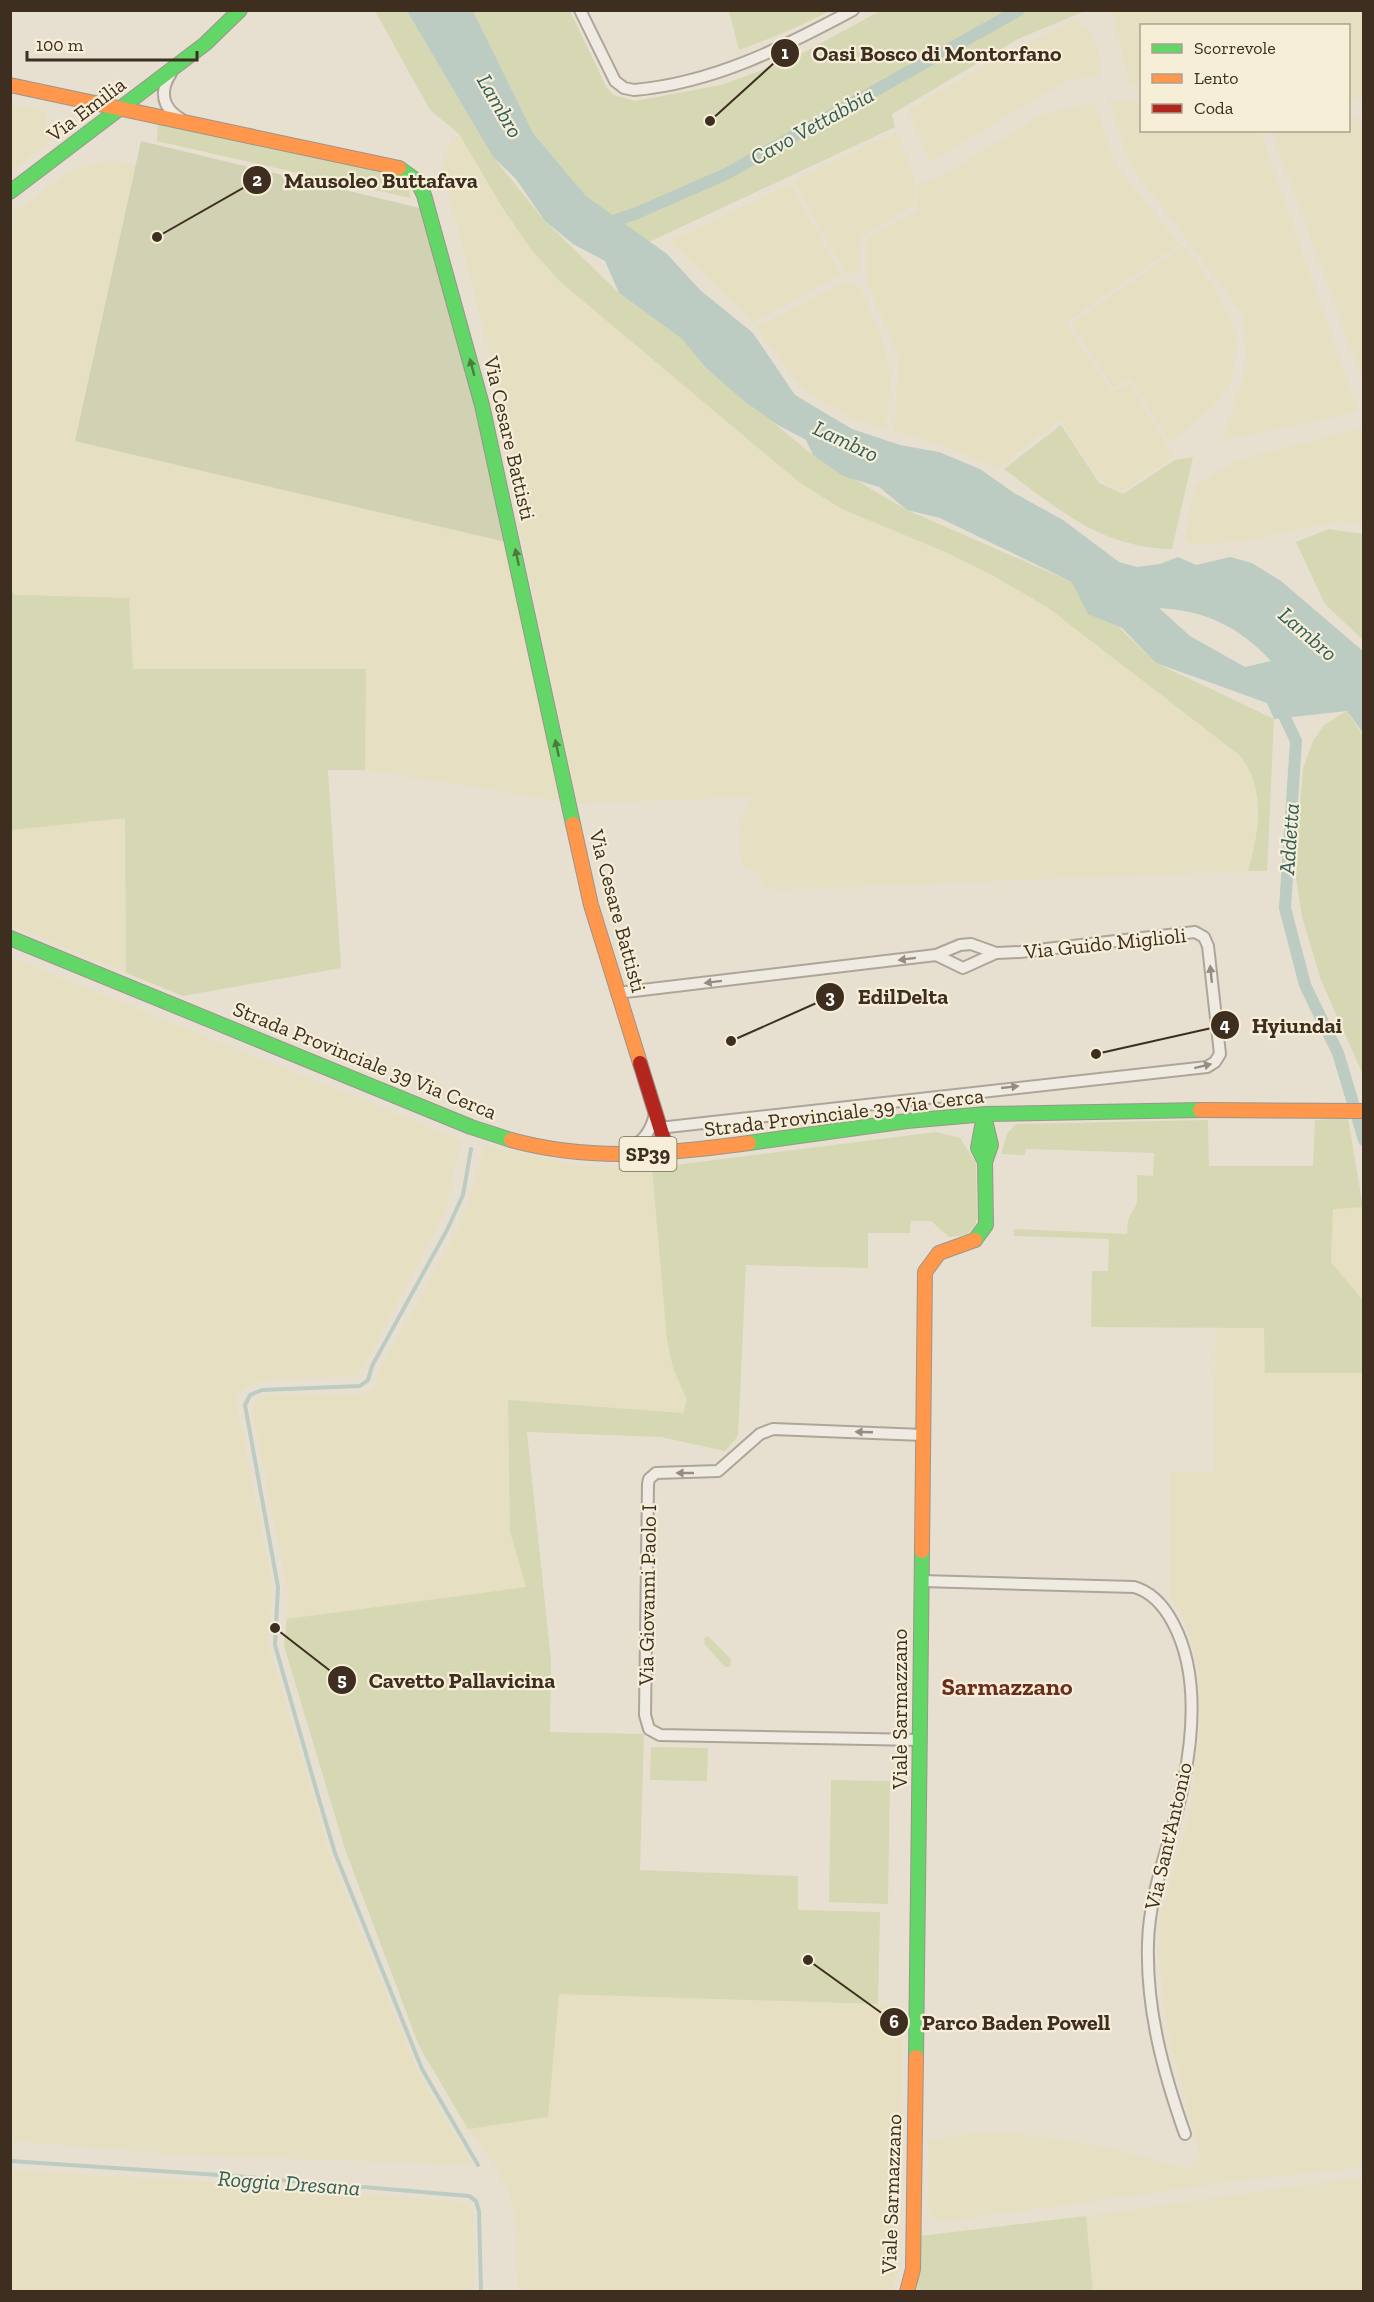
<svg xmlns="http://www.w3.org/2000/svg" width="1374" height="2302" viewBox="0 0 1374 2302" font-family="'Zilla Slab',serif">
	<rect width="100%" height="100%" fill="#e7e0d1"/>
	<g fill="#e6dfc2">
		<polygon points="1111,11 1363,11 1363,99 1349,98 1348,26 1142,26 1141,85 1130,84"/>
		<polygon points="1074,20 1089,29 1099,52 1099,77 1068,80 930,162 908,110 1005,54"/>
		<polygon points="1109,100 1141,103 1142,130 1260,131 1358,412 1222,441 1247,366 1243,315 1130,164"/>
		<polygon points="1095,102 1114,163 1179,244 1065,323 1113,393 1129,383 1174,456 1123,491 1100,481 1060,420 997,469 945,446 894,431 899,358 867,282 867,238 917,211 917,184 942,176 1043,114"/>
		<polygon points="11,104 46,111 49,142 11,171"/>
		<polygon points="1349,118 1363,119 1363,382 1272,131 1348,130"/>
		<polygon points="896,132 915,177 913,206 860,237 859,268 847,275 794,181"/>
		<polygon points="459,134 504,210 533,252 563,284 842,509 943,551 992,575 1047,607 1238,754 1247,764 1256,783 1257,798 1256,842 1247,871 776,890 764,886 759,872 742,868 740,824 751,797 578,804 519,525 507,417 442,169 447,149"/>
		<polygon points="110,160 135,165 75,440 506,542 560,801 365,770 366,669 133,669 11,591 13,218 15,213 65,174 79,168"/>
		<polygon points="791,184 841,275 753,322 670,241"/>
		<polygon points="1183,246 1214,286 1237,336 1232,379 1213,406 1170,443 1131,379 1114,388 1071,324"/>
		<polygon points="844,282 859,285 881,334 891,378 886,430 852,419 802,388 756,327"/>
		<polygon points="1363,427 1363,523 1338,521 1255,539 1203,545 1185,541 1194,487 1235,461"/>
		<polygon points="125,818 126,973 11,925 10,830"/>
		<polygon points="10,957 461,1140 446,1210 363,1368 356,1376 268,1380 249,1386 235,1396 273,1587 268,1643 331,1858 419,2074 473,2165 178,2155 11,2141"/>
		<polygon points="484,1145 579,1166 652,1168 667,1339 673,1368 687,1400 683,1413 508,1400 510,1531 526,1587 287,1619 287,1587 253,1415 255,1400 263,1395 363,1394 374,1388 380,1369 457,1230 471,1195"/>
		<polygon points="1363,1207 1363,1300 1331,1262 1333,1209"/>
		<polygon points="1265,1328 1266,1373 1363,1373 1363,2167 1254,2179 942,2222 929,2215 928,2140 977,2133 1010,2133 1050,2137 1110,2148 1186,2169 1200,2158 1169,2036 1159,1963 1160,1920 1191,1807 1200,1726 1199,1674 1194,1647 1181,1613 1170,1597 1170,1472 1214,1472 1215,1329"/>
		<polygon points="558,1994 903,2005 898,2272 892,2292 518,2291 516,2224 509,2192 493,2162 468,2129 548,2117"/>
		<polygon points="10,2170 183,2180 461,2202 469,2206 473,2214 474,2291 11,2291"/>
		<polygon points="1348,2179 1363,2179 1363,2291 1093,2291 1086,2216"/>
	</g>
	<g fill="#d6d7b3">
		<path d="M375,11H407L493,157L545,221L619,293L682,339L706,368L813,455L907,510L1072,582L1156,663L1274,719L1267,871H1248C1259,834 1267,785 1238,754L1047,607L992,575L943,551L842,509L799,482L563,284L533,252L504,210L459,134L430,110Z"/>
		<polygon points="473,11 570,11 606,86 613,95 635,101 721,85 790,60 880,11 1085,11 1018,39 892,114 895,127 649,242 586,196 533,133"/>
		<path d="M729,11L730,10L829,11C800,27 771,38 739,50Z"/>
		<polygon points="158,122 405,176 411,198 331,180 329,188 302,180 303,174 157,141"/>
		<path d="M1061,425L1099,483L1123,494L1175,460L1193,457L1172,549C1101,548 1058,509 1004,469Z"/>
		<polygon points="1329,529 1363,534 1363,640 1325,604 1296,542"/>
		<polygon points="11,591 15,595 129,598 133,669 366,669 365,770 328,770 341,968 183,996 126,973 125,818 11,830"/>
		<polygon points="1347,711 1364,738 1363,1075 1321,980 1302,917 1295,871 1303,768 1313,741 1324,725"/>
		<polygon points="1348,1118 1363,1207 1333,1209 1331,1262 1363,1300 1363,1373 1265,1373 1264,1328 1091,1327 1092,1271 1108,1271 1109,1239 1014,1236 1014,1229 1127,1234 1128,1220 1137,1203 1137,1175 1153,1176 1154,1153 1026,1149 1025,1155 1001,1154 1007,1134 1016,1124 1208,1120 1209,1166 1313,1166 1315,1120"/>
		<polygon points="936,1132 960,1138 976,1163 977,1218 975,1225 967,1235 949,1237 931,1221 911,1221 910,1233 868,1233 868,1268 746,1265 738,1436 725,1451 661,1437 527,1432 551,1660 550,1732 644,1734 640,1870 798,1876 798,1910 880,1912 878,2004 559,1994 548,2117 468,2129 419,2046 345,1849 284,1646 287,1619 526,1587 510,1531 508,1400 683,1413 687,1400 673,1368 667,1339 652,1168"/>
		<polygon points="708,1636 731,1659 730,1667 725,1667 705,1645 704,1638"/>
		<polygon points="651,1747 708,1748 707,1781 650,1780"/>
		<polygon points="831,1780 890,1781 888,1904 829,1902"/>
		<polygon points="1086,2216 1093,2291 917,2292 920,2236"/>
	</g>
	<polygon fill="#d1d1b3" points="141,141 424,209 473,395 506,542 75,441"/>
	<path fill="#bcccc2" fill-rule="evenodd" d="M407,11H473L533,133L586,196L667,254L700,290L753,333L795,395L852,429L900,445L939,452L980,469L1014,493L1063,520L1119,562L1137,567L1160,564L1178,557L1196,565L1230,557L1252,563L1281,581L1363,651V733L1347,711L1274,719L1267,703L1156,663L1122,628L1088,614L1072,582L940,518L907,510L879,487L843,476L813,455L806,440L776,424L743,400L706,368L682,339L619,293L605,261L573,244L545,221L516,179L493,157ZM1159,608C1207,611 1239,627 1271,661L1245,667L1190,636Z"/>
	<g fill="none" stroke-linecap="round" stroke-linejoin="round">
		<g stroke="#bcccc2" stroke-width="4">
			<polyline points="471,1149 463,1195 447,1230 372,1366 368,1380 360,1386 262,1390 250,1395 245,1405 278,1587 275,1645 318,1796 335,1853 422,2069 478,2165"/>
			<polyline points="10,2161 234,2176 469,2196 476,2201 479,2211 481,2292"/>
		</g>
		<g stroke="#bcccc2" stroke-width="12">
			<polyline points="604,224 637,213 726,174 1019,10"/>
			<polyline points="1278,703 1296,741 1285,908 1305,985 1338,1053 1364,1140"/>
		</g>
		<g stroke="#ada599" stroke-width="14">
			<g id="street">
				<path d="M580,10L615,81L624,88L634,90C714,83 784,47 853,10"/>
				<path d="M171,73C159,91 162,108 181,119"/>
				<polyline points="936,955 963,968 996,953"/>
				<polyline points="617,993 936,955 960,945 971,944 996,953 1020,952 1195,932 1204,937 1208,946 1220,1054 1215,1062 1207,1067 659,1128"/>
				<path d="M621,1155C640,1143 650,1136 655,1114"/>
				<path d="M922,1581L1134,1587C1152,1592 1164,1606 1173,1623C1203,1679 1191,1759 1175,1819C1164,1860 1149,1900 1148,1943C1146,2009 1163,2072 1185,2134"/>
				<polyline points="920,1740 660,1735 649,1729 645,1715 648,1484 649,1479 656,1473 718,1471 760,1434 773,1429 923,1435"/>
			</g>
		</g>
		<g stroke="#9c958a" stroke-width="16">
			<g id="fast">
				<polyline points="399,168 417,181 424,195 482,405 573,824"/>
				<polyline points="10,192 205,44 240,10"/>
				<polyline points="10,938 471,1127 511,1140"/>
				<polyline points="984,1116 991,1145 985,1162"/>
				<polyline points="749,1143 907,1121 986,1114 1200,1110"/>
				<polyline points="975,1240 986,1225 985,1162 978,1148 984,1116"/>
				<polyline points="916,2057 922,1551"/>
			</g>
		</g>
		<g stroke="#9c958a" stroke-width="16">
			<g id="slow">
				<polyline points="10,85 399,168"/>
				<polyline points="573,824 591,905 640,1063"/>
				<polyline points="1200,1110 1364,1111"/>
				<path d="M511,1140C591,1162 668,1154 749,1143"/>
				<polyline points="922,1551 925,1272 939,1253 975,1240"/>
				<polyline points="907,2292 913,2269 916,2057"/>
			</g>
		</g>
		<g stroke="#9c958a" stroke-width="16">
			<polyline id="jam" points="640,1063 668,1153"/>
		</g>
		<use href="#street" stroke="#efebe3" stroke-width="10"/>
		<use href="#fast" stroke="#63d668" stroke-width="14"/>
		<use href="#slow" stroke="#ff974d" stroke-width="14"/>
		<use href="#jam" stroke="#b3261e" stroke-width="14"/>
	</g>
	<defs><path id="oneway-solid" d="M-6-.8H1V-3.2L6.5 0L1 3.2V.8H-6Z" transform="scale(1.5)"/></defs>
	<g fill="#4e7a40">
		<use href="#oneway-solid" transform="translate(472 367) rotate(-105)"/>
		<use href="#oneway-solid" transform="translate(517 557) rotate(-102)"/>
		<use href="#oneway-solid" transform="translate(557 748) rotate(-102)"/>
	</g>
	<g fill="#968c82">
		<use href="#oneway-solid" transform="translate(907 959) rotate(173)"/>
		<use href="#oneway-solid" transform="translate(1211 974) rotate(-96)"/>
		<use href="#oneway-solid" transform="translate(713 982) rotate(173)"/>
		<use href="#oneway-solid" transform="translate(1203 1066) rotate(-14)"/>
		<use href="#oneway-solid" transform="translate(1010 1087) rotate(-6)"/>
		<use href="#oneway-solid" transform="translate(864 1432) rotate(-178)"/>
		<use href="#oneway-solid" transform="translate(685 1473) rotate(-180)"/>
	</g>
	<g text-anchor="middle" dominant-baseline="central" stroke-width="4.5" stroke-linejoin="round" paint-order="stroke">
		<rect fill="#f7eed8" stroke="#756857" stroke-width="1.5" x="619.5" y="1137" width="57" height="34" rx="4.5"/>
		<g font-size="20" font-weight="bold" fill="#3d2e20">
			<text x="648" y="1154">SP39</text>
		</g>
		<g font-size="21" fill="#3d2e20" stroke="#f7eed8">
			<text transform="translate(86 109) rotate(-37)">Via Emilia</text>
			<text transform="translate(510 438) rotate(77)">Via Cesare Battisti</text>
			<text transform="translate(618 911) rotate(75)">Via Cesare Battisti</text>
			<text transform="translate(1105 943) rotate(-6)">Via Guido Miglioli</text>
			<text transform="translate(365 1060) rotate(22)">Strada Provinciale 39 Via Cerca</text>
			<text transform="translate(844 1112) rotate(-7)">Strada Provinciale 39 Via Cerca</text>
			<text transform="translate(647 1595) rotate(-89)">Via Giovanni Paolo I</text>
			<text transform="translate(899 1709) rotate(-90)">Viale Sarmazzano</text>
			<text transform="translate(1168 1836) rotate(-77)">Via Sant'Antonio</text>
			<text transform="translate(891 2194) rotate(-88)">Viale Sarmazzano</text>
		</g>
		<g font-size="22" font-style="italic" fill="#2f5d5a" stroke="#f7eed8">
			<text transform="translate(500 106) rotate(60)">Lambro</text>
			<text transform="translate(812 126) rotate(-29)">Cavo Vettabbia</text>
			<text transform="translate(846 441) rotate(25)">Lambro</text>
			<text transform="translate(1308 634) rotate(41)">Lambro</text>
			<text transform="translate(1289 839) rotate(-86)">Addetta</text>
			<text transform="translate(289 2183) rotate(4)">Roggia Dresana</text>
		</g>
		<g font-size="24" font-weight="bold" fill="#6b2e1e" stroke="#f7eed8">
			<text x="1007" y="1686">Sarmazzano</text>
		</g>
	</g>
	<path fill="none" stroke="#3d2e20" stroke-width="2" d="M710 121L785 53M157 237L257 180M731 1041L830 997M1096 1054L1225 1025M275 1628L342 1680M808 1960L894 2022"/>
	<g fill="#3d2e20" stroke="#f7eed8" stroke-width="2">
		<circle cx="710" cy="121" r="6"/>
		<circle cx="157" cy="237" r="6"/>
		<circle cx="731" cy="1041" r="6"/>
		<circle cx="1096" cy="1054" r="6"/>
		<circle cx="275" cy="1628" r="6"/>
		<circle cx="808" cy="1960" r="6"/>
		<circle cx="785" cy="53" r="15"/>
		<circle cx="257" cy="180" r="15"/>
		<circle cx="830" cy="997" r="15"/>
		<circle cx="1225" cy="1025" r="15"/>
		<circle cx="342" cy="1680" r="15"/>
		<circle cx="894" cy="2022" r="15"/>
	</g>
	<g font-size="18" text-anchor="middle" font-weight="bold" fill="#fff">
		<text x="785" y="59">1</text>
		<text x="257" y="186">2</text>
		<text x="830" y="1003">3</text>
		<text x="1225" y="1031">4</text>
		<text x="342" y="1686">5</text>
		<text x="894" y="2028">6</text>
	</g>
	<g font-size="22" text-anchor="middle" font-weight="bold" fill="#3d2e20" stroke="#f7eed8" stroke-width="4.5" stroke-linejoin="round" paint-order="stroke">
		<text x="937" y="61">Oasi Bosco di Montorfano</text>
		<text x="381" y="188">Mausoleo Buttafava</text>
		<text x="903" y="1004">EdilDelta</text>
		<text x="1297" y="1033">Hyiundai</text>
		<text x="462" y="1688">Cavetto Pallavicina</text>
		<text x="1016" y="2030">Parco Baden Powell</text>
	</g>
	<rect width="1374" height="2302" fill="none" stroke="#3d2e20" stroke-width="24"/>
	<rect x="1140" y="24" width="210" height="108" fill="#f7eed8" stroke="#ada18e" stroke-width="1.5"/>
	<rect x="1152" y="44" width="30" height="9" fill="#63d668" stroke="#ada18e" stroke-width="1.5"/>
	<text x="1194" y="54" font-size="18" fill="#3d2e20">Scorrevole</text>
	<rect x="1152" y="74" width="30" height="9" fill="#ff974d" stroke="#ada18e" stroke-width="1.5"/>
	<text x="1194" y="84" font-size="18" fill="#3d2e20">Lento</text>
	<rect x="1152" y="104" width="30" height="9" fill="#b3261e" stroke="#ada18e" stroke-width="1.5"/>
	<text x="1194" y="114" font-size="18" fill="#3d2e20">Coda</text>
	<path d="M27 51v9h170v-9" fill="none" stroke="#3d2e20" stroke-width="3"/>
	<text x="36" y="51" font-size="18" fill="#3d2e20" stroke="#f7eed8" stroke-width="4.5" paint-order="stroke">100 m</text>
</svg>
